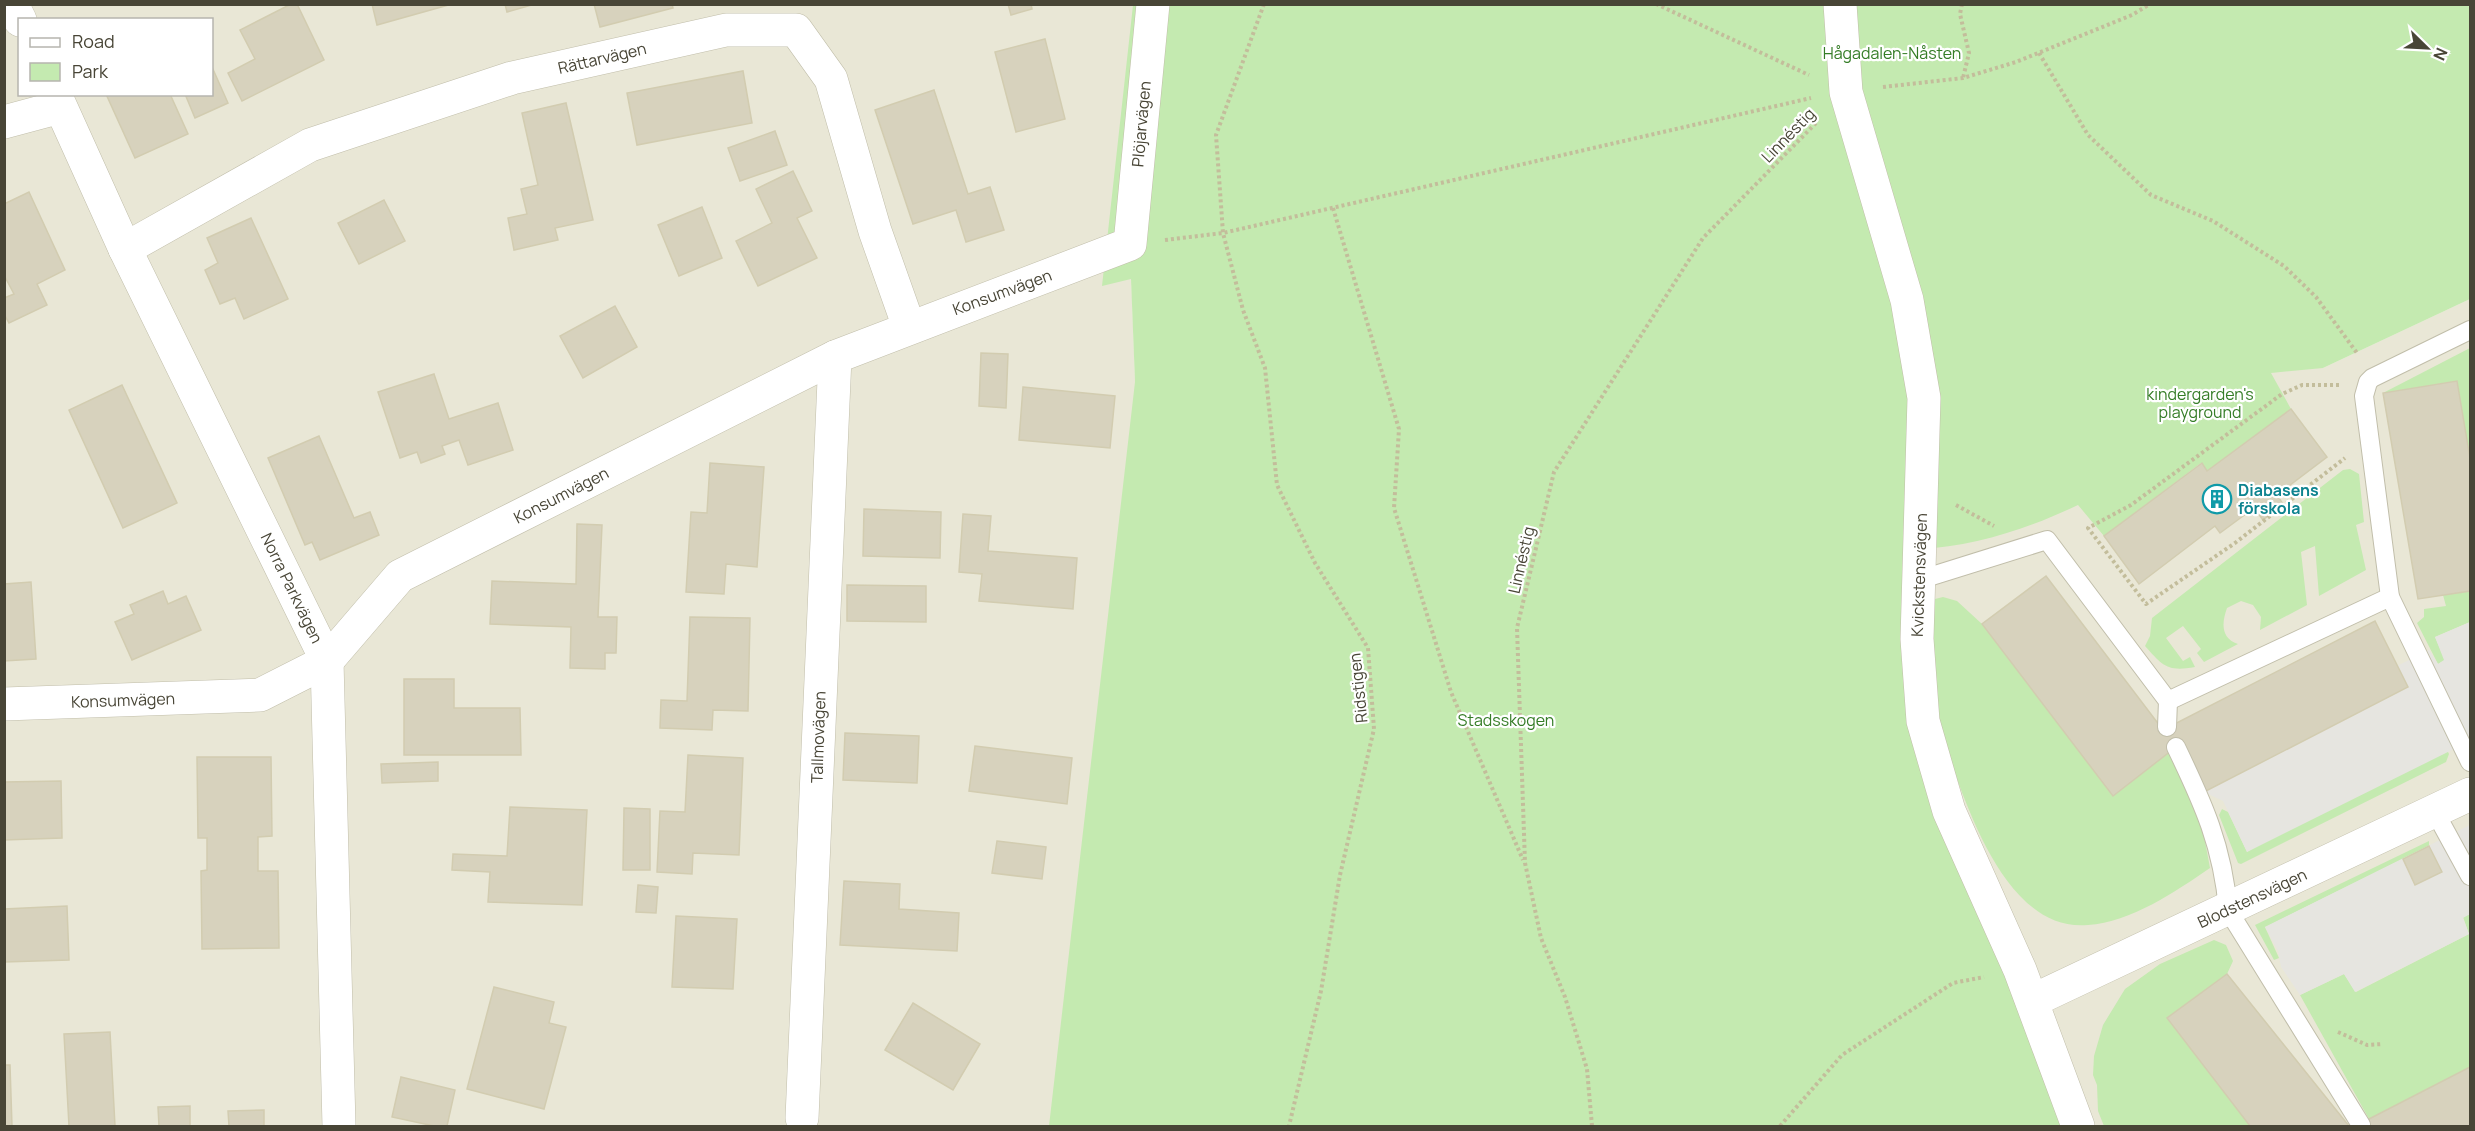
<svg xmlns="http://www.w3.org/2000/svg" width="2475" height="1131" viewBox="0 0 2475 1131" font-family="Manrope,sans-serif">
	<rect width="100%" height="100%" fill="#f5f3e8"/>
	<g fill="#e9e7d6" fill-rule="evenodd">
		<path d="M5,5H1153L1130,244L1148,736L1076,1126H5ZM20,20H212V94H20Z"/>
		<polygon points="2470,299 2470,1126 2078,1126 1949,811 1919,549 2235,310 2323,368"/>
	</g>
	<g fill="#c4eab0">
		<path d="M1133,5H2470V299L2323,368L2271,373L2291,409L2207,471L2201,463L2104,536L2078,505C2030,528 1973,547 1920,549L1923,721L2078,1126H1049L1135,382L1131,279L1102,286Z"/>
		<polygon points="2470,348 2470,458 2457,381 2383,393"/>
		<path d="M2350,469L2359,474L2364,522L2356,525L2366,570L2319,596L2315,546L2301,552L2307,605L2260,630L2261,617L2253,605L2241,601L2227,608C2222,622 2220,638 2238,644L2204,662L2197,653L2201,649L2183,626L2166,638L2183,661L2190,657L2195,667C2167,672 2163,666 2145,646L2150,636L2152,618L2343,470Z"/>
		<polygon points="2470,591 2470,622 2435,637 2445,660 2438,664 2417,623 2424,617 2424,609 2446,606 2443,595"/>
		<path d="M1943,597L1957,601L1982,624L2113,795L2173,749L2204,836L2210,868C2175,892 2131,922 2088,925C2016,932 1977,833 1957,779C1952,764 1944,748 1940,732C1931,688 1930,645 1931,600Z"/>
		<polygon points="2438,732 2449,754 2446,762 2241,864 2238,863 2219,815 2222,809 2228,812 2247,852"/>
		<polygon points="2429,841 2429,846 2265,927 2279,958 2274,960 2255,925"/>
		<polygon points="2470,914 2470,1067 2369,1119 2300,995 2344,974 2356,992 2469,934 2463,917"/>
		<polygon points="2214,940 2226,945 2233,961 2227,974 2167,1018 2250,1126 2104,1126 2098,1111 2097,1085 2093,1075 2094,1056 2103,1025 2125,989 2160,964"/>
	</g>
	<g fill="#e6e5e0">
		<polygon points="2470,622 2470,741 2247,852 2223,801 2204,792 2408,687 2397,666 2429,650 2438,664 2444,660 2435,637"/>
		<polygon points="2470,825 2470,914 2463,918 2469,934 2355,992 2344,974 2300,995 2281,967 2278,951 2265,927"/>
	</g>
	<g fill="#d7d2bd" stroke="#d2ccb0" stroke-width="1.5">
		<polygon points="291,4 297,4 324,60 242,101 228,73 255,59 240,30"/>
		<polygon points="372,4 452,4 377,25"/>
		<polygon points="505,4 535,4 507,12"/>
		<polygon points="594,4 672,4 673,8 600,27"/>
		<polygon points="1008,4 1031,4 1032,9 1011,15"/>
		<polygon points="1045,39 1065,119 1016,132 995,52"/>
		<polygon points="212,67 228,103 195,118 185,94 212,94"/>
		<polygon points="743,71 752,123 637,145 627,93"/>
		<polygon points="934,90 968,194 990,187 1004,230 966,242 956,210 913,224 875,110"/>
		<polygon points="106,94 170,94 188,134 135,158"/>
		<polygon points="566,103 593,220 555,228 558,240 514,250 508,218 527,214 521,189 538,185 522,113"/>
		<polygon points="775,131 787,165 740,181 728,148"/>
		<polygon points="793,171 812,211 797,218 817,258 758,286 736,241 772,223 756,189"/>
		<polygon points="29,192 65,270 37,284 47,305 9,323 4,314 4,298 14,294 4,275 4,204"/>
		<polygon points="384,200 405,241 359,264 338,223"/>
		<polygon points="702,207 722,258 679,276 658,225"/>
		<polygon points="251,218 288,299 244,319 235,298 220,304 205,270 218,263 207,238"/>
		<polygon points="615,306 637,347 583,378 560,336"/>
		<polygon points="981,353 1008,354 1006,408 979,406"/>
		<polygon points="434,374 449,419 498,403 513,450 468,465 459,440 442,446 445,454 421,463 417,452 400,458 378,392"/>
		<polygon points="2457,381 2470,458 2470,591 2418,599 2383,393"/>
		<polygon points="122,385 177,503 123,528 69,410"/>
		<polygon points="1023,387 1115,396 1110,448 1019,440"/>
		<polygon points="2291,409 2327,457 2277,495 2283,504 2263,520 2254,508 2220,533 2215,526 2139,584 2104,536 2202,463 2207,471"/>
		<polygon points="319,436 354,518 370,512 379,535 320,560 312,542 305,545 268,458"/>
		<polygon points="710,463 764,467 757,567 726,564 724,594 686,592 691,512 707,513"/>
		<polygon points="864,509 941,512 940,558 863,556"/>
		<polygon points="963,514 991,516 988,551 1077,558 1073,609 979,601 982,574 959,572"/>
		<polygon points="577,524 602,525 598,617 617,617 616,653 605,653 605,669 570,668 571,627 490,624 492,581 576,584"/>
		<polygon points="2046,576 2163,730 2375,621 2408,687 2204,792 2176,747 2113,796 1982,624"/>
		<polygon points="31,582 36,659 4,661 4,584"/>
		<polygon points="847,585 926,586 926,622 847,621"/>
		<polygon points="163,591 168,604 186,596 201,630 132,660 115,622 134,614 130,605"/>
		<polygon points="690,617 750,618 748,711 713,710 712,730 660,728 661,700 687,701"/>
		<polygon points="404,679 454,679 454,708 520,708 521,755 404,755"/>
		<polygon points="845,733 919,736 917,783 843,780"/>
		<polygon points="975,746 1072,758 1067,804 969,791"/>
		<polygon points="688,755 743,758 739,855 693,853 692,874 657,872 660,811 685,812"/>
		<polygon points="197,757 271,757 272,836 258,837 258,871 278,871 279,948 202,949 201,871 207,870 207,838 198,838"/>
		<polygon points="438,762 438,781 382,783 381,764"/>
		<polygon points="61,781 62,838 4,840 4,782"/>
		<polygon points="510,807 587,810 582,905 488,902 490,872 452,870 453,854 507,856"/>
		<polygon points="624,808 650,809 650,870 623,870"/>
		<polygon points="997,841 1046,847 1042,879 992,873"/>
		<polygon points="2429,846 2442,872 2415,885 2403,859"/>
		<polygon points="844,881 900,884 899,909 959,913 957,951 840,945"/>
		<polygon points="638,885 658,887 656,913 636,912"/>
		<polygon points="67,906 69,960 4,962 4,909"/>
		<polygon points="676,916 737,919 733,989 672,987"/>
		<polygon points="2227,974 2349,1126 2250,1126 2167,1018"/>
		<polygon points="494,987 554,1002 549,1023 566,1027 544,1109 467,1089"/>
		<polygon points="913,1003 980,1044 953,1090 885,1050"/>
		<polygon points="110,1032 115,1126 69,1126 64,1034"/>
		<polygon points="4,1065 10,1065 12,1126 4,1126"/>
		<polygon points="2470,1067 2470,1126 2359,1126 2369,1119"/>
		<polygon points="401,1077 455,1090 447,1126 434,1126 392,1117"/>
		<polygon points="190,1106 190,1126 159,1126 158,1107"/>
		<polygon points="264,1110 264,1126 229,1126 228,1111"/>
	</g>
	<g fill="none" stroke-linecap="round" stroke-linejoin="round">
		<g stroke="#c1beaa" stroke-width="20">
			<g id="service">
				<polyline points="2470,330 2372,378 2368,382 2364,396 2390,597 2470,762"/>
				<polyline points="1919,580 2047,540 2168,701 2167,727"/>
				<polyline points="2168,701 2390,597"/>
				<path d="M2176,747C2203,803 2223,847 2228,910L2361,1125"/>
				<polyline points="2435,812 2470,876"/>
			</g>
		</g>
		<g stroke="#c1beaa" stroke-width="34">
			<g id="minor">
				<polyline points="12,4 20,20"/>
				<polyline points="1840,4 1846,92 1907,300 1924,398 1917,639 1923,721 1949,811 2020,970 2078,1126"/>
				<polyline points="55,94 125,249 327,661 339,1126"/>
				<polyline points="4,122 60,107"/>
				<polyline points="125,249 310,145 512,78 726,30 796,30 831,79 875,231 909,327"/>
				<polyline points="4,704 260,695 327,661 400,576 835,357 1130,244 1153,4"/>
				<polyline points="2032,1001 2470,794"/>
				<polyline points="802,1118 835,357"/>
			</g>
		</g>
		<g stroke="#c3bd9b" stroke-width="4" stroke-dasharray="3 3" stroke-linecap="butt">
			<polyline points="1264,4 1216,135 1223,233 1243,310 1265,368 1277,485 1315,563 1368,648 1374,729 1340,875 1321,991 1289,1126"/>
			<polyline points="1656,4 1809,75"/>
			<polyline points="1962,4 1960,14 1969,53 1963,78"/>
			<polyline points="2039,53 2088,135 2151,195 2213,221 2284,266 2316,297 2357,353"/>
			<polyline points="1883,87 1963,78 2016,62 2132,15 2150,4"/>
			<polyline points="1333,208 1399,429 1394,508 1451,692 1523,860"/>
			<polyline points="1165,240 1223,233 1811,98"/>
			<polyline points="2339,385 2302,385 2282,394 2131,505 2088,528 2146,604 2235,543 2345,458"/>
			<polyline points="1956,505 1994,526"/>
			<polyline points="2338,1032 2367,1045 2383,1044"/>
			<polyline points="1592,1126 1587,1069 1565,997 1541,938 1525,863 1517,628 1554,472 1703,238 1817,122"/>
			<polyline points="1780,1126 1842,1055 1953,983 1984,977"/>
		</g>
		<use href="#service" stroke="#fff" stroke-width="18"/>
		<use href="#minor" stroke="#fff" stroke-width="33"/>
	</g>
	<defs>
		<g id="building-ring" transform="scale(1.5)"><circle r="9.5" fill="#fff" stroke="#0f9aa8" stroke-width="1.5"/><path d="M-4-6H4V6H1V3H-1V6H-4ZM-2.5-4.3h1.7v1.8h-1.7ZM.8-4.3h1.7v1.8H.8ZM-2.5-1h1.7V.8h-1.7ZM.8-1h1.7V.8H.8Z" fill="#0f9aa8"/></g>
	</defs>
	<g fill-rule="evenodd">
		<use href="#building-ring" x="2217" y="499"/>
	</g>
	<g text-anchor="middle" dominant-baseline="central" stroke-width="4.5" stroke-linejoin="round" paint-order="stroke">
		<g font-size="16" fill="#357d27" stroke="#fff">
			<text x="1892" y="53">Hågadalen-Nåsten</text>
			<text x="2200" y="394">kindergarden's<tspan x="2200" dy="18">playground</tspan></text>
			<text x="1506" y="720">Stadsskogen</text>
		</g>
		<g font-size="16" fill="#484536" stroke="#fff">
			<text transform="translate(602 58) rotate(-13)">Rättarvägen</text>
			<text transform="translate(1141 124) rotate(-85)">Plöjarvägen</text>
			<text transform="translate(1788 135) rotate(-46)">Linnéstig</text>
			<text transform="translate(1002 292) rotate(-20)">Konsumvägen</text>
			<text transform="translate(561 495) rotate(-27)">Konsumvägen</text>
			<text transform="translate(1521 560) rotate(-77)">Linnéstig</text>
			<text transform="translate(1919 575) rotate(-88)">Kvickstensvägen</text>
			<text transform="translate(292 588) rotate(64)">Norra Parkvägen</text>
			<text transform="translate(1358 688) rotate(-96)">Ridstigen</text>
			<text transform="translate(123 700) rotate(-2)">Konsumvägen</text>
			<text transform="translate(818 737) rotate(-88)">Tallmovägen</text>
			<text transform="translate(2252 898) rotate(-25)">Blodstensvägen</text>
		</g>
		<g font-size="16" font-weight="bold" fill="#0d838f" stroke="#fff" text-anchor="start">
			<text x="2238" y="490">Diabasens<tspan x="2238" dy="18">förskola</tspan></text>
		</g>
	</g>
	<rect width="2475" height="1131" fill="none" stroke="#484536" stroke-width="12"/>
	<rect x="18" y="18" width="195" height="78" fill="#ffffff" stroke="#b6b5af" stroke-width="1.5"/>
	<rect x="30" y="38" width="30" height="9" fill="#ffffff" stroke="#b6b5af" stroke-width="1.5"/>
	<text x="72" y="48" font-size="18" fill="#484536">Road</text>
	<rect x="30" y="63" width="30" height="18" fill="#c4eab0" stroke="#b6b5af" stroke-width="1.5"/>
	<text x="72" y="78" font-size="18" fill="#484536">Park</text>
	<g transform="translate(2427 48) rotate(114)" stroke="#ffffff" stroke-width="4.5" paint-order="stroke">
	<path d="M0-4.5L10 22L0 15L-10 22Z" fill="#484536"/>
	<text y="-9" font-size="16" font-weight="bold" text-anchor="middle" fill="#484536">N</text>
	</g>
</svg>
